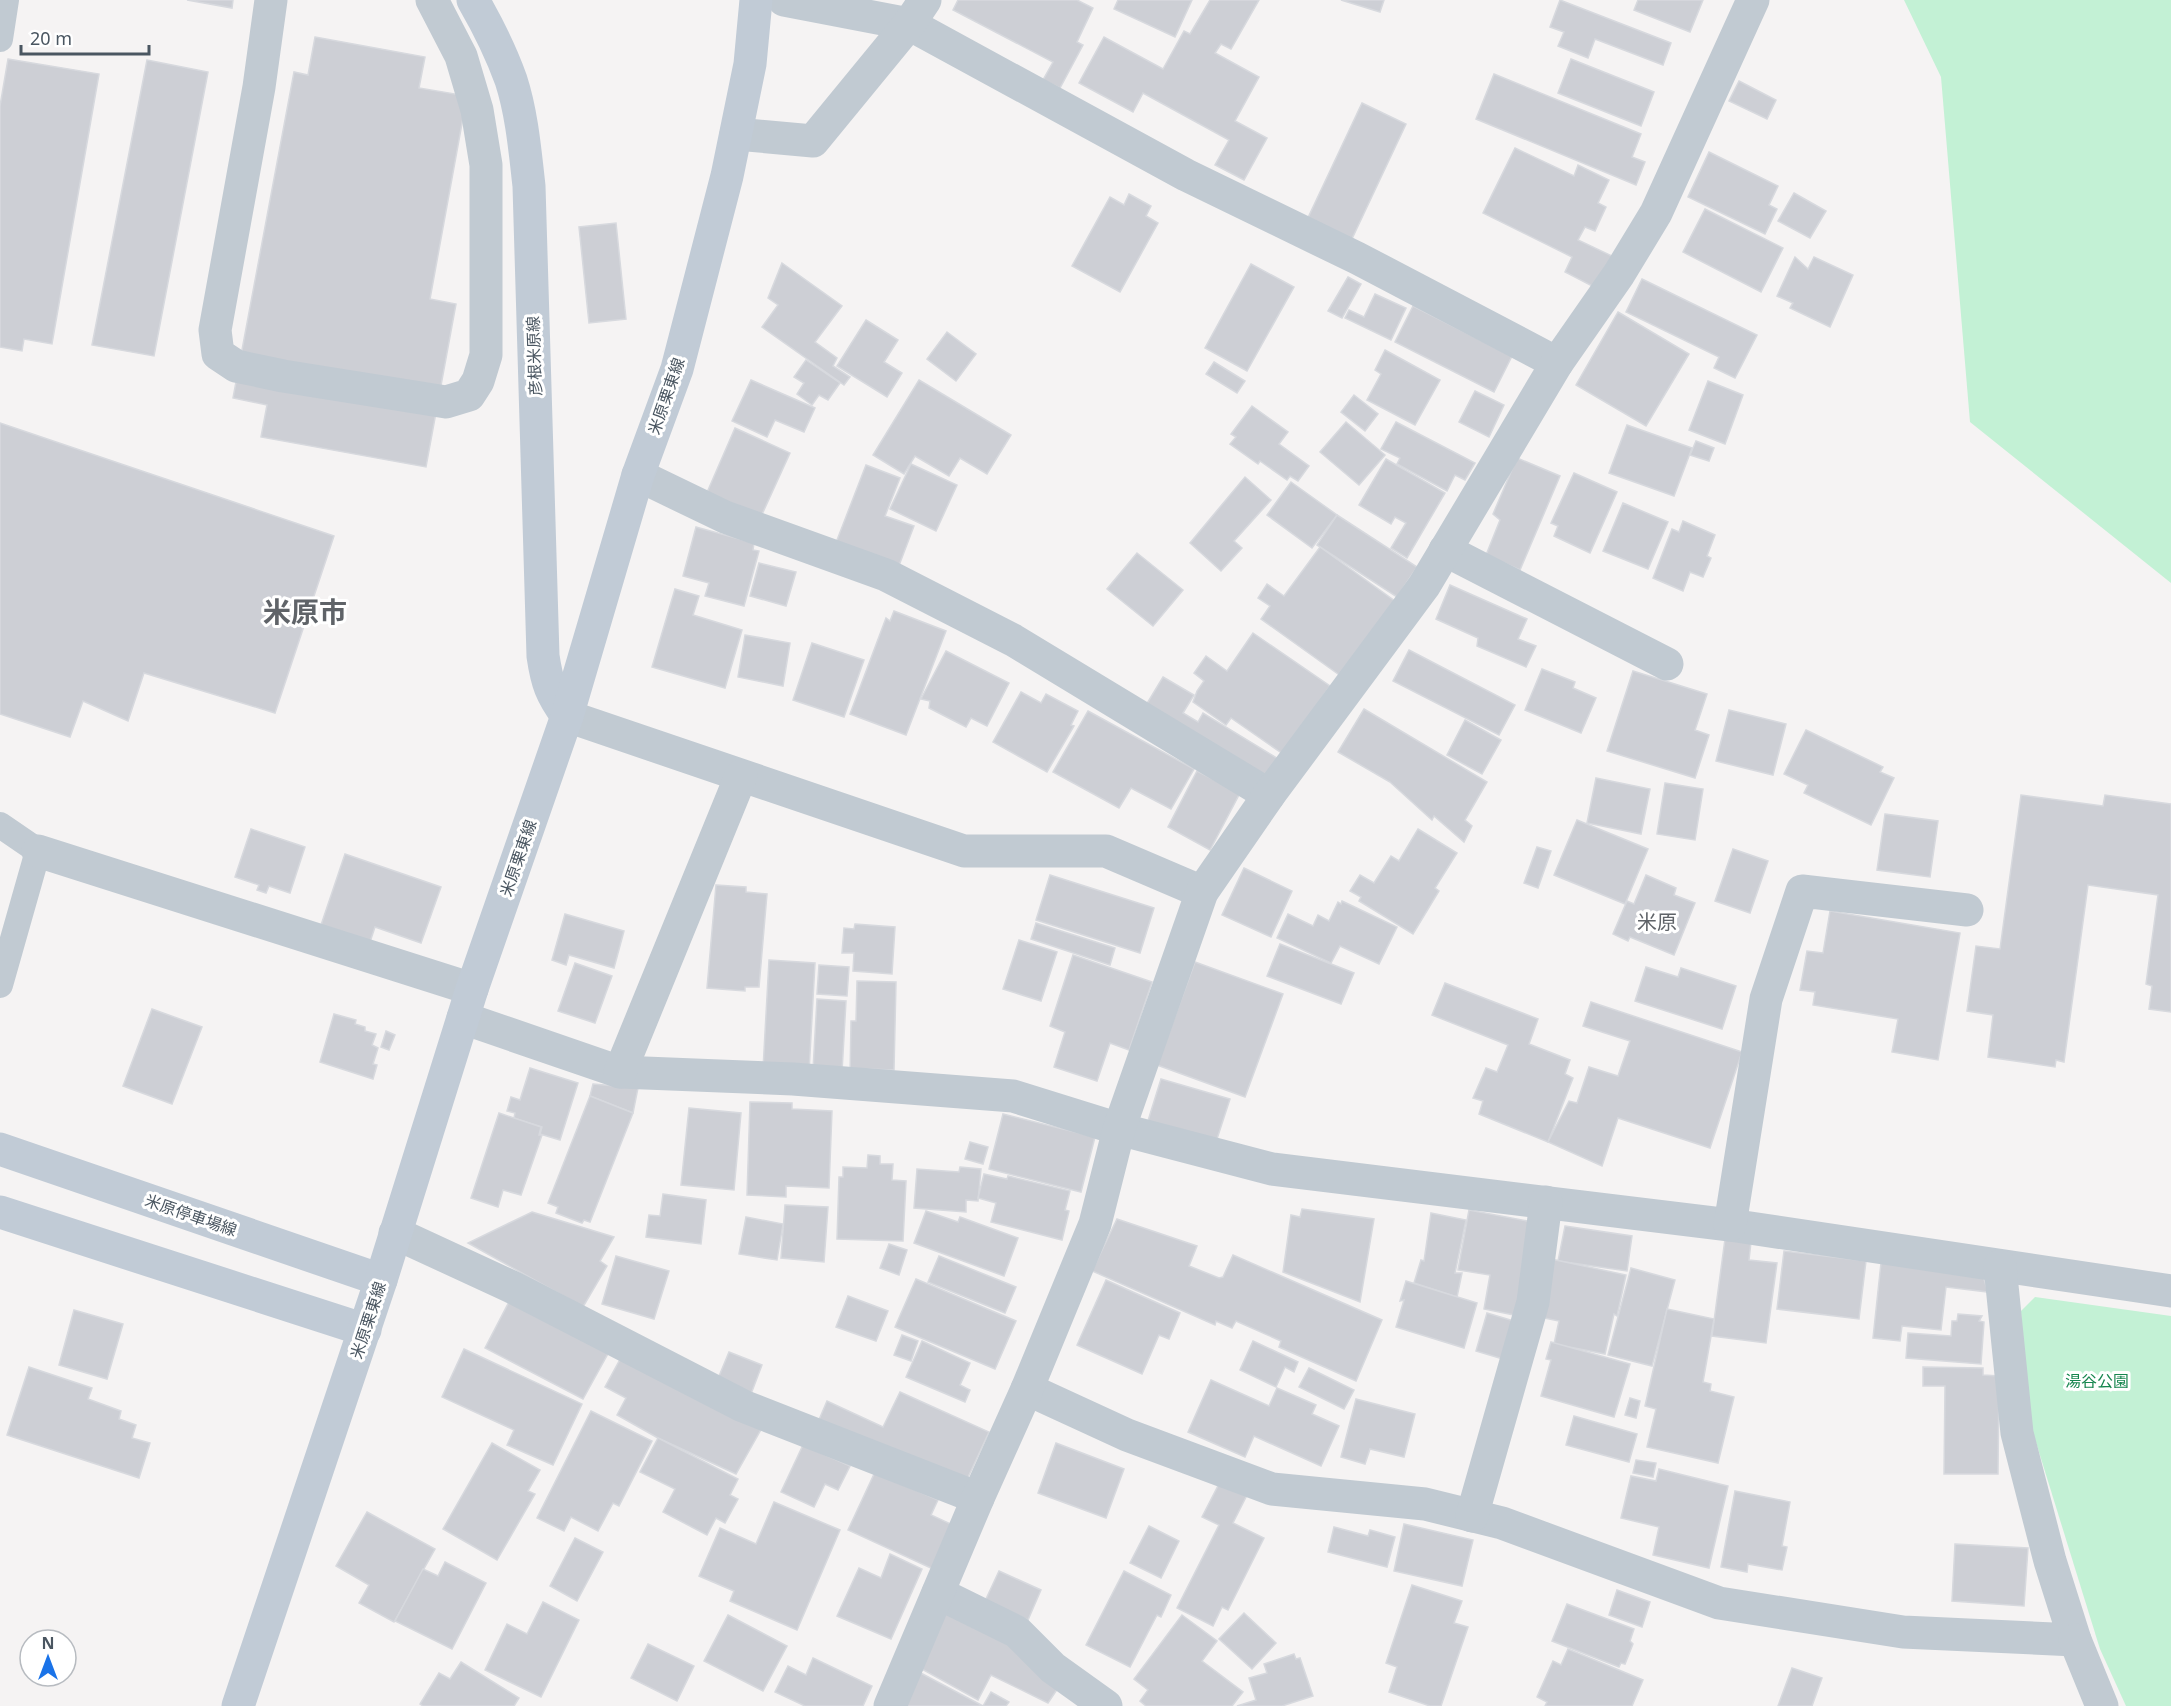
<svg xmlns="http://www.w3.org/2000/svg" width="2171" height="1706" viewBox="0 0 2171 1706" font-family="'Noto Sans','Noto Sans JP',sans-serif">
	<rect width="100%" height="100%" fill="#f5f3f3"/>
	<g fill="#c3f1d5">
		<polygon points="1904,0 2171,0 2171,583 1970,422 1941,77"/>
		<polygon points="2035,1297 2171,1316 2171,1706 2126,1706 2100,1649 2025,1407 2021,1311"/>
	</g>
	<g fill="#cdcfd5" stroke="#d7d9de" stroke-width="1.5">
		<polygon points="187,0 233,0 232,8"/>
		<polygon points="958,0 1077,0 1093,8 1077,42 1083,45 1060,88 1043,80 1053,62 953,10"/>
		<polygon points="1118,0 1192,0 1175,37 1114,9"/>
		<polygon points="1210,0 1259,0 1231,49 1221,44 1215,53 1259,77 1235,121 1267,138 1244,180 1215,165 1229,140 1143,93 1133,112 1079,83 1104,37 1163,69 1184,31 1190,34"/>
		<polygon points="1341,0 1384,0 1380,12"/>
		<polygon points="1560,0 1671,43 1663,65 1595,39 1588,58 1558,46 1564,32 1550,27"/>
		<polygon points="1638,0 1703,0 1690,32 1634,10"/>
		<polygon points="315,37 425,57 419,88 467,96 430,299 456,304 426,467 261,437 267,405 233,398 294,72 308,75"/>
		<polygon points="8,59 99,74 52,344 24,339 22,351 0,347 0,106"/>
		<polygon points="1571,59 1654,92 1641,126 1558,93"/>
		<polygon points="147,60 208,72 154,356 92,345"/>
		<polygon points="1494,74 1641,134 1632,157 1645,162 1636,185 1476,119"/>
		<polygon points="1739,81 1776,100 1767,119 1729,101"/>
		<polygon points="1362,103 1406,124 1350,243 1306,222"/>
		<polygon points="1515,148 1574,176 1578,165 1609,180 1598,203 1606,207 1595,231 1585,227 1578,240 1612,256 1596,288 1565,272 1572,257 1483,213"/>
		<polygon points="1709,152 1778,186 1769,205 1777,209 1765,234 1688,197"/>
		<polygon points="1794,193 1826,211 1810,238 1778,221"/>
		<polygon points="1129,194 1151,206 1146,216 1158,223 1120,292 1072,266 1110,197 1124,205"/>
		<polygon points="1705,209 1783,248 1761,292 1683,252"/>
		<polygon points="616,223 626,319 589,323 579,227"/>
		<polygon points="1795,257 1808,269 1814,257 1853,275 1830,327 1790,308 1793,303 1777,296"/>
		<polygon points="782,263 842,306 815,342 837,358 833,366 850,377 844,385 762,327 778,305 768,298"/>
		<polygon points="1251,264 1294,287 1247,371 1205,348"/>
		<polygon points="1348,277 1361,284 1342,318 1328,311"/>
		<polygon points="1642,279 1757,335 1735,378 1714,368 1719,357 1626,312"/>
		<polygon points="1375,294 1406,308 1391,340 1345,318 1349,310 1364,317"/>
		<polygon points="1413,306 1512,356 1494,392 1395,342"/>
		<polygon points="1618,312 1689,354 1646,426 1576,385"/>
		<polygon points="866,320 898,340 884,362 902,373 887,397 837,366"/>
		<polygon points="947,332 976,354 956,381 927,359"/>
		<polygon points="1385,350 1440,380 1415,425 1367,400 1381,374 1375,370"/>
		<polygon points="806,360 840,383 828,400 819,395 812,405 797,394 804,383 794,377"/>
		<polygon points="1214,362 1245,381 1237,393 1206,374"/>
		<polygon points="751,380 815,408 804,432 775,420 767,437 732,421"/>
		<polygon points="919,380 1011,435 987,474 960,458 949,476 915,456 904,474 873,455"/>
		<polygon points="1708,381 1743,395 1725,444 1689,430"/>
		<polygon points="1475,391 1504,405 1489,437 1459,422"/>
		<polygon points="1354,395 1378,414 1365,431 1341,412"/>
		<polygon points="1252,406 1288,432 1279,444 1309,466 1298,481 1290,476 1287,480 1260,461 1258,464 1230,444 1236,437 1231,434"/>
		<polygon points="1346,422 1385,455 1359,485 1320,452"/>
		<polygon points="1396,422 1475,463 1465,480 1455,475 1447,491 1397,464 1400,458 1381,449"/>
		<polygon points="0,423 334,536 275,713 144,673 128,721 83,701 70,737 0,714"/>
		<polygon points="1627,425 1692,448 1674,496 1609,473"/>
		<polygon points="735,428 790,453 759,521 705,497"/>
		<polygon points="1696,441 1714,448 1709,461 1690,455"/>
		<polygon points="1517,458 1560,476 1520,570 1486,555 1500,520 1493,514"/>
		<polygon points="1386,459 1445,493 1407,558 1391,548 1406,523 1395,517 1391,524 1359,505"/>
		<polygon points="911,464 957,485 936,531 890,509"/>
		<polygon points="866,465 900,478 885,516 914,526 895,576 832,553"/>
		<polygon points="1574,473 1617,492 1590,553 1554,536 1558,526 1551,523"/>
		<polygon points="1245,477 1271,500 1234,541 1242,548 1221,571 1190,543"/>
		<polygon points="1291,482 1337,515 1312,548 1267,515"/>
		<polygon points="1623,503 1668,522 1648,569 1603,551"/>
		<polygon points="1337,515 1417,567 1397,597 1317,545"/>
		<polygon points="1683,521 1715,535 1707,556 1711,558 1703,577 1690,572 1683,591 1653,578 1672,529 1679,532"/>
		<polygon points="696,527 754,543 753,550 759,551 744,606 705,596 709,583 683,576"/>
		<polygon points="1320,547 1399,604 1345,679 1261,619 1270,606 1258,598 1267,584 1284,596"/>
		<polygon points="1137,553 1183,590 1153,626 1107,589"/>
		<polygon points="759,563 796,572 786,606 750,596"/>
		<polygon points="1450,585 1527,619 1518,639 1536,646 1526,667 1477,646 1478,638 1436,619"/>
		<polygon points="675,589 699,596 693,615 742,630 725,688 652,667"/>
		<polygon points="894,611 946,631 906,735 850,714 886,618 890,621"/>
		<polygon points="1253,633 1330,686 1283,754 1231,718 1226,725 1193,702 1197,691 1204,681 1194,673 1206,656 1227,671"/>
		<polygon points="745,635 790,643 783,686 738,677"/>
		<polygon points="812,643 864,660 844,717 793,700"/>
		<polygon points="1409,650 1515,705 1499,735 1393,681"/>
		<polygon points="946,651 1009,683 987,726 971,718 966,727 929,708 930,701 921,699"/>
		<polygon points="1542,669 1575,682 1573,688 1596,698 1581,733 1525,710"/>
		<polygon points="1633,671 1707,694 1695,730 1709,735 1695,778 1607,751"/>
		<polygon points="1163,677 1194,695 1183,713 1198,722 1203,713 1285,763 1269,788 1143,710"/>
		<polygon points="1021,692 1041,703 1046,694 1078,711 1071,725 1074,726 1047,772 993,742"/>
		<polygon points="1364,709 1487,782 1465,820 1472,826 1464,842 1434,816 1432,820 1390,782 1338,752"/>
		<polygon points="1729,710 1786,724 1773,775 1716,761"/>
		<polygon points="1088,711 1194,769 1171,809 1131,788 1119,808 1053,772"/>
		<polygon points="1465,720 1501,740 1482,774 1447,755"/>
		<polygon points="1806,730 1883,767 1880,772 1894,778 1871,825 1804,793 1808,785 1784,774"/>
		<polygon points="1197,771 1240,793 1210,850 1168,827"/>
		<polygon points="1596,778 1650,789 1641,834 1587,823"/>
		<polygon points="1665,783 1703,789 1695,840 1657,834"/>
		<polygon points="2021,795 2103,806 2105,795 2171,804 2171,1012 2149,1009 2152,986 2146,984 2158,895 2088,885 2064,1062 2056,1060 2055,1067 1988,1057 1993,1015 1967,1011 1976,946 2000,949"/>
		<polygon points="1885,814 1938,821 1930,877 1877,870"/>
		<polygon points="1577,820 1648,849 1625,904 1554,875"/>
		<polygon points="251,829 305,847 290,893 269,886 266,893 257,890 259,885 235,877"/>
		<polygon points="1418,829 1457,853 1435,888 1439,891 1413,934 1359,901 1361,897 1350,891 1360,875 1374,883 1391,856 1399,861"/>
		<polygon points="1537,847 1551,851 1538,888 1524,883"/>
		<polygon points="1733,849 1768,861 1750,913 1715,901"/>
		<polygon points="345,854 441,887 421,943 375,927 369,945 320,928"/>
		<polygon points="1244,868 1292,891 1271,937 1222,915"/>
		<polygon points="1050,875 1154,908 1140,953 1036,920"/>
		<polygon points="1646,875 1676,888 1674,895 1695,903 1674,955 1630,937 1628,941 1613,934 1627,901 1634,904"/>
		<polygon points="716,885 746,887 746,892 767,894 759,987 745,987 745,991 707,988"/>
		<polygon points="1342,901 1397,927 1379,964 1340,946 1331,963 1277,938 1288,914 1313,926 1318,915 1329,921 1338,902 1341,904"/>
		<polygon points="1830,911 1960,933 1938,1060 1892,1052 1898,1019 1813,1005 1815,992 1800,990 1807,951 1823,953"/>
		<polygon points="565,914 624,931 614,968 569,955 566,965 552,960"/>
		<polygon points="1036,923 1115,948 1110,965 1031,939"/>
		<polygon points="855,924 895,927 892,974 853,971 854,953 842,953 844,928 854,929"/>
		<polygon points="1019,940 1057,952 1041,1001 1003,989"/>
		<polygon points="1280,944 1354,973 1341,1004 1267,976"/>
		<polygon points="1073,955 1152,982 1129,1050 1110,1043 1097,1081 1054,1067 1065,1032 1050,1026"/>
		<polygon points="769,960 815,963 809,1072 763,1069"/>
		<polygon points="1195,962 1283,994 1245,1097 1157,1065"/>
		<polygon points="575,963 612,976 595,1023 558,1011"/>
		<polygon points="819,965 849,967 847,996 817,994"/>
		<polygon points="1646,967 1678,977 1681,968 1736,986 1722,1029 1635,1001"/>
		<polygon points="857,981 896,982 894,1070 868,1069 850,1078 851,1021 856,1021"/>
		<polygon points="1445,983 1538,1019 1529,1044 1570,1060 1565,1074 1573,1078 1548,1142 1479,1114 1483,1101 1473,1098 1486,1068 1497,1072 1508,1045 1432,1015"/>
		<polygon points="817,999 846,1001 842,1072 813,1070"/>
		<polygon points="1591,1002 1742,1052 1710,1148 1618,1118 1602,1166 1548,1142 1569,1101 1577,1103 1589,1067 1618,1076 1630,1041 1583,1026"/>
		<polygon points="152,1009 202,1027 172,1104 123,1086"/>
		<polygon points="334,1014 356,1020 355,1024 365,1027 365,1031 376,1034 372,1045 378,1048 373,1064 377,1065 373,1079 320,1062"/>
		<polygon points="386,1031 395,1035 389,1050 381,1047"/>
		<polygon points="530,1068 578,1083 560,1140 540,1134 542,1127 514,1118 515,1113 507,1111 511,1097 520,1100"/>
		<polygon points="1161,1079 1230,1099 1215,1145 1147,1124"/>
		<polygon points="593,1084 638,1088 633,1113 590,1096"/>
		<polygon points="590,1096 633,1113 590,1222 584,1220 582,1223 556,1213 558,1207 548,1203"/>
		<polygon points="750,1102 792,1103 792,1109 832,1111 829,1188 786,1186 786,1197 747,1195"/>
		<polygon points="689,1108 741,1113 734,1190 681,1185"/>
		<polygon points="499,1113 541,1127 539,1135 542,1135 521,1195 503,1190 498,1207 471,1198"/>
		<polygon points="1003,1114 1095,1137 1081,1192 989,1169"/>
		<polygon points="970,1142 988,1147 983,1164 965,1159"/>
		<polygon points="868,1155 880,1156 880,1164 893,1164 892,1180 906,1181 903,1241 837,1239 839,1177 843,1177 843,1167 867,1168"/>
		<polygon points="960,1167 981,1169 978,1201 966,1200 966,1212 914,1208 917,1169 959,1172"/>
		<polygon points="984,1174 1007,1179 1008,1176 1070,1191 1065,1210 1069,1211 1062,1240 991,1222 996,1203 978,1198"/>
		<polygon points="663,1194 706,1200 701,1244 646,1237 649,1215 660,1216"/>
		<polygon points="785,1205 828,1207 824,1262 781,1258"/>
		<polygon points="1302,1209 1374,1219 1360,1302 1283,1272 1291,1215 1300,1217"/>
		<polygon points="1469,1210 1538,1223 1524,1317 1484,1309 1490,1275 1458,1270"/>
		<polygon points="926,1211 958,1222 960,1217 1018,1238 1004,1276 914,1243"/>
		<polygon points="532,1212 614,1237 600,1261 607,1266 583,1307 468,1243"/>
		<polygon points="1431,1213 1466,1220 1455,1273 1462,1273 1457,1297 1414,1283 1421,1260 1424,1261"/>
		<polygon points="746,1217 783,1224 777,1260 739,1254"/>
		<polygon points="1117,1219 1197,1246 1189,1266 1219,1278 1223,1277 1233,1255 1382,1320 1356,1381 1279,1347 1281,1341 1236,1321 1232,1328 1216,1321 1215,1325 1092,1271"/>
		<polygon points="1565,1226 1632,1236 1627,1271 1558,1261"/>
		<polygon points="1725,1239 1751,1242 1749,1260 1777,1263 1766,1343 1712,1336"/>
		<polygon points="889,1244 907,1250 899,1275 880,1268"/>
		<polygon points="1784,1251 1866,1261 1859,1319 1777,1309"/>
		<polygon points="616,1256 669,1271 654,1319 602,1304"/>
		<polygon points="939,1256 1016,1287 1005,1313 928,1282"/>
		<polygon points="1551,1259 1626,1275 1617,1316 1614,1314 1605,1354 1554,1344 1559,1321 1539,1317"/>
		<polygon points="1881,1263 1982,1273 1988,1292 1946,1287 1941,1330 1902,1326 1900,1341 1873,1338"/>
		<polygon points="1631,1268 1675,1280 1652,1366 1608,1355"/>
		<polygon points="916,1279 1016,1321 995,1369 895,1327"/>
		<polygon points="1106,1280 1180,1313 1169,1339 1159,1335 1142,1374 1077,1345"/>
		<polygon points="1406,1281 1477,1303 1464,1348 1396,1327 1404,1300 1400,1301"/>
		<polygon points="848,1296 888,1311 876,1341 836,1327"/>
		<polygon points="511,1298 610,1350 583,1399 485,1348"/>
		<polygon points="1667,1309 1714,1319 1703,1382 1711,1384 1710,1391 1734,1397 1718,1463 1647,1447 1656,1409 1645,1406"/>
		<polygon points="74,1310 123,1324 107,1379 59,1365"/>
		<polygon points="1487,1313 1524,1324 1513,1362 1476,1351"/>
		<polygon points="1958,1314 1982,1316 1979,1321 1984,1322 1981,1364 1906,1358 1908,1333 1951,1336 1952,1321 1957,1321"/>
		<polygon points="902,1335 918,1341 911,1361 894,1355"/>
		<polygon points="922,1341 970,1363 960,1385 970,1390 965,1402 906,1377"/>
		<polygon points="1253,1341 1298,1362 1294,1372 1285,1367 1276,1387 1240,1370"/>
		<polygon points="1551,1342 1630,1364 1614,1417 1541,1396 1551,1360 1546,1359"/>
		<polygon points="464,1349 582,1404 553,1465 507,1445 514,1430 442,1397"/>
		<polygon points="624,1352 763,1426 736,1474 658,1438 617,1415 626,1398 605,1387"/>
		<polygon points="729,1352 762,1365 751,1394 717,1381"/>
		<polygon points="29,1367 92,1388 88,1399 121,1411 119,1419 136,1425 132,1438 150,1443 139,1478 7,1435"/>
		<polygon points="1923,1367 1983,1368 1983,1375 1999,1376 1998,1474 1944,1474 1945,1386 1923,1386"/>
		<polygon points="1309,1368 1354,1390 1344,1409 1299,1387"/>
		<polygon points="1211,1380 1269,1406 1277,1388 1316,1405 1312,1414 1339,1426 1321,1466 1254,1436 1245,1457 1188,1432"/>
		<polygon points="900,1392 989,1432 963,1488 818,1422 827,1401 883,1427"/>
		<polygon points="1630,1398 1640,1401 1636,1418 1625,1415"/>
		<polygon points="1356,1399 1415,1414 1404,1457 1370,1449 1365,1464 1341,1457"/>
		<polygon points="591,1411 652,1441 619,1506 613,1503 598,1531 571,1517 564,1531 537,1518"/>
		<polygon points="1574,1416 1637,1434 1629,1462 1566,1445"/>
		<polygon points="658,1438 738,1479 730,1495 738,1499 725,1523 716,1518 707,1535 663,1512 675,1489 640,1472"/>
		<polygon points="492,1443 540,1470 528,1491 535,1494 497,1560 443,1529"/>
		<polygon points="1056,1443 1124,1469 1106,1518 1038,1493"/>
		<polygon points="803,1445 850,1466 838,1490 825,1484 814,1507 781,1492"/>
		<polygon points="1636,1460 1656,1463 1653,1477 1633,1473"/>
		<polygon points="1659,1469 1728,1486 1709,1568 1653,1555 1659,1527 1621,1518 1631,1476 1656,1481"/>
		<polygon points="875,1472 938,1500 931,1515 953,1525 933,1569 848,1530"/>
		<polygon points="1221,1480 1248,1493 1233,1523 1264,1538 1228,1610 1222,1607 1213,1626 1177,1608 1219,1525 1202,1517"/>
		<polygon points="1735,1491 1790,1502 1782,1546 1787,1547 1782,1570 1748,1564 1747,1572 1721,1567"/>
		<polygon points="774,1502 840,1530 797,1630 730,1601 734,1591 699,1576 720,1528 756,1544"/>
		<polygon points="367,1512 435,1549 394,1622 359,1603 369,1585 336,1566"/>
		<polygon points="1404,1524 1473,1540 1462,1586 1394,1571"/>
		<polygon points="1149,1526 1179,1541 1161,1578 1130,1563"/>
		<polygon points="1334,1527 1368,1536 1370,1530 1395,1537 1387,1567 1328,1552"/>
		<polygon points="575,1538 603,1552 577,1601 550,1586"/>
		<polygon points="1955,1544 2028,1548 2024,1606 1952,1601"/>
		<polygon points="890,1554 922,1569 891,1639 837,1616 859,1568 881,1578"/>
		<polygon points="445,1562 486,1583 452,1649 395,1621 423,1569 438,1576"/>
		<polygon points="999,1571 1041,1590 1028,1620 985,1601"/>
		<polygon points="1124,1571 1171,1595 1161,1617 1157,1615 1130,1667 1086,1645"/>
		<polygon points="1412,1585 1462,1601 1454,1623 1468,1627 1441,1706 1430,1706 1389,1692 1397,1667 1386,1663"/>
		<polygon points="1617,1590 1650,1602 1642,1627 1609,1615"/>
		<polygon points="543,1602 579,1620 541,1697 485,1670 507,1624 527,1634"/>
		<polygon points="1567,1604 1634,1629 1630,1641 1633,1644 1625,1664 1621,1663 1619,1667 1552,1641"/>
		<polygon points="945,1612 1018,1645 1060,1685 1048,1703 991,1675 978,1700 918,1667"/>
		<polygon points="1244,1613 1276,1643 1252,1669 1219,1639"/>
		<polygon points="728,1615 787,1646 763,1691 704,1661"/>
		<polygon points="1182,1615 1217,1641 1202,1661 1243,1692 1232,1706 1146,1706 1140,1701 1148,1690 1134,1679"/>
		<polygon points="648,1644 694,1666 677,1701 631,1678"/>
		<polygon points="1568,1649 1643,1680 1632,1706 1545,1706 1547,1702 1537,1697 1553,1661 1561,1665"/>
		<polygon points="1294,1654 1296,1659 1300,1658 1313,1696 1282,1706 1237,1706 1256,1700 1249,1678 1267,1673 1264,1664"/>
		<polygon points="813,1658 872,1686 863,1706 805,1706 775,1692 788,1666 806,1675"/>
		<polygon points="461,1662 519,1698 514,1706 423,1706 420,1704 439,1673 450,1679"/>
		<polygon points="1792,1668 1822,1678 1812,1706 1778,1706"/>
		<polygon points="915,1670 983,1706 991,1692 1009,1702 1006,1706 895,1706"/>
	</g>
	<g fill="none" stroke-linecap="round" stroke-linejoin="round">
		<g stroke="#c1cad2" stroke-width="26">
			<polyline points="0,39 6,0"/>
			<polyline points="0,825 38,851 0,985"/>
		</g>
		<g stroke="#c1cad2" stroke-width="33">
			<polyline points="271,0 259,87 215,330 218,354 236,366 283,376 446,402 469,395 478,381 486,355 486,165 477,110 461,56 432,0"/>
			<polyline points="784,0 909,24 1186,175 1357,258 1557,363"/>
			<polyline points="736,134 813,141 909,24 925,0"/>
			<polyline points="638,475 725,517 886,575 1013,640 1269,795"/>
			<polyline points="1445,550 1667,664"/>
			<polyline points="567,716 964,851 1106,851 1202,892"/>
			<polyline points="38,851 472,989"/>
			<polyline points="463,1018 620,1072 793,1079 1013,1096 1119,1129 1272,1169 1730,1225 2171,1291"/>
			<polyline points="620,1072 741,776"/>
			<polyline points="1730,1225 1766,999 1802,891 1967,910"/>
			<polyline points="395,1233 512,1287 743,1406 978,1498"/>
			<polyline points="1027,1389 1127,1435 1272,1489 1425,1504 1502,1523 1719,1603 1903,1632 2075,1640 2050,1561 2017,1433 2000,1266"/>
			<polyline points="1472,1516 1533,1302 1546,1202"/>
			<polyline points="938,1593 1017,1632 1053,1668 1106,1706"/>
			<polyline points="2075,1640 2102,1706"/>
			<polyline points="890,1706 978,1498 1027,1389 1095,1224 1119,1129 1202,892 1269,795 1424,586 1557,363 1619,274 1656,213 1753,0"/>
		</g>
		<g stroke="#c1cbd6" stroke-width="33">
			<path d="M473,0C488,26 501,52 511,80C522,114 525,151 529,186L543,656C547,683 551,694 567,716"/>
			<polyline points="0,1149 381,1280"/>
			<polyline points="0,1212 365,1330"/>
			<polyline points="238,1706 381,1280 472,989 567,716 638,475 677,369 727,176 750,64 756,0"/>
		</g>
	</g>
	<g text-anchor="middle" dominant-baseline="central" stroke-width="6" stroke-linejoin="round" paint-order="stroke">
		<g font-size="16" fill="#4a5661" stroke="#fff">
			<text transform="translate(534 356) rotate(-92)">彦根米原線</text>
			<text transform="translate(666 396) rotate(-71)">米原栗東線</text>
			<text transform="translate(518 858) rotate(-71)">米原栗東線</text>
			<text transform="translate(191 1215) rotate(19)">米原停車場線</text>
			<text transform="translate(368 1320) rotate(-72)">米原栗東線</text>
		</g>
		<g font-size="16" fill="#17864f" stroke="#fff">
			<text x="2097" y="1381">湯谷公園</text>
		</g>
		<g font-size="20" fill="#5f6368" stroke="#fff">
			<text x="1657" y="921">米原</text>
		</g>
		<g font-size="28" font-weight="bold" fill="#5f6368" stroke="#fff">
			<text x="305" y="611">米原市</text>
		</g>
	</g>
	<g transform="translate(48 1658)"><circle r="28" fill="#ffffff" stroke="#b7bbc0" stroke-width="1.5"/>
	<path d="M0-4.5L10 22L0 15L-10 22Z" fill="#1a73e8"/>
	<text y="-9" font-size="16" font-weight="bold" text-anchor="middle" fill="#4a5661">N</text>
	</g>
	<path d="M21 45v9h128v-9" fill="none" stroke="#4a5661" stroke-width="3"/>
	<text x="30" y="45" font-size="18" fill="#4a5661" stroke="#ffffff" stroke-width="4.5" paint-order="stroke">20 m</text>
</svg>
